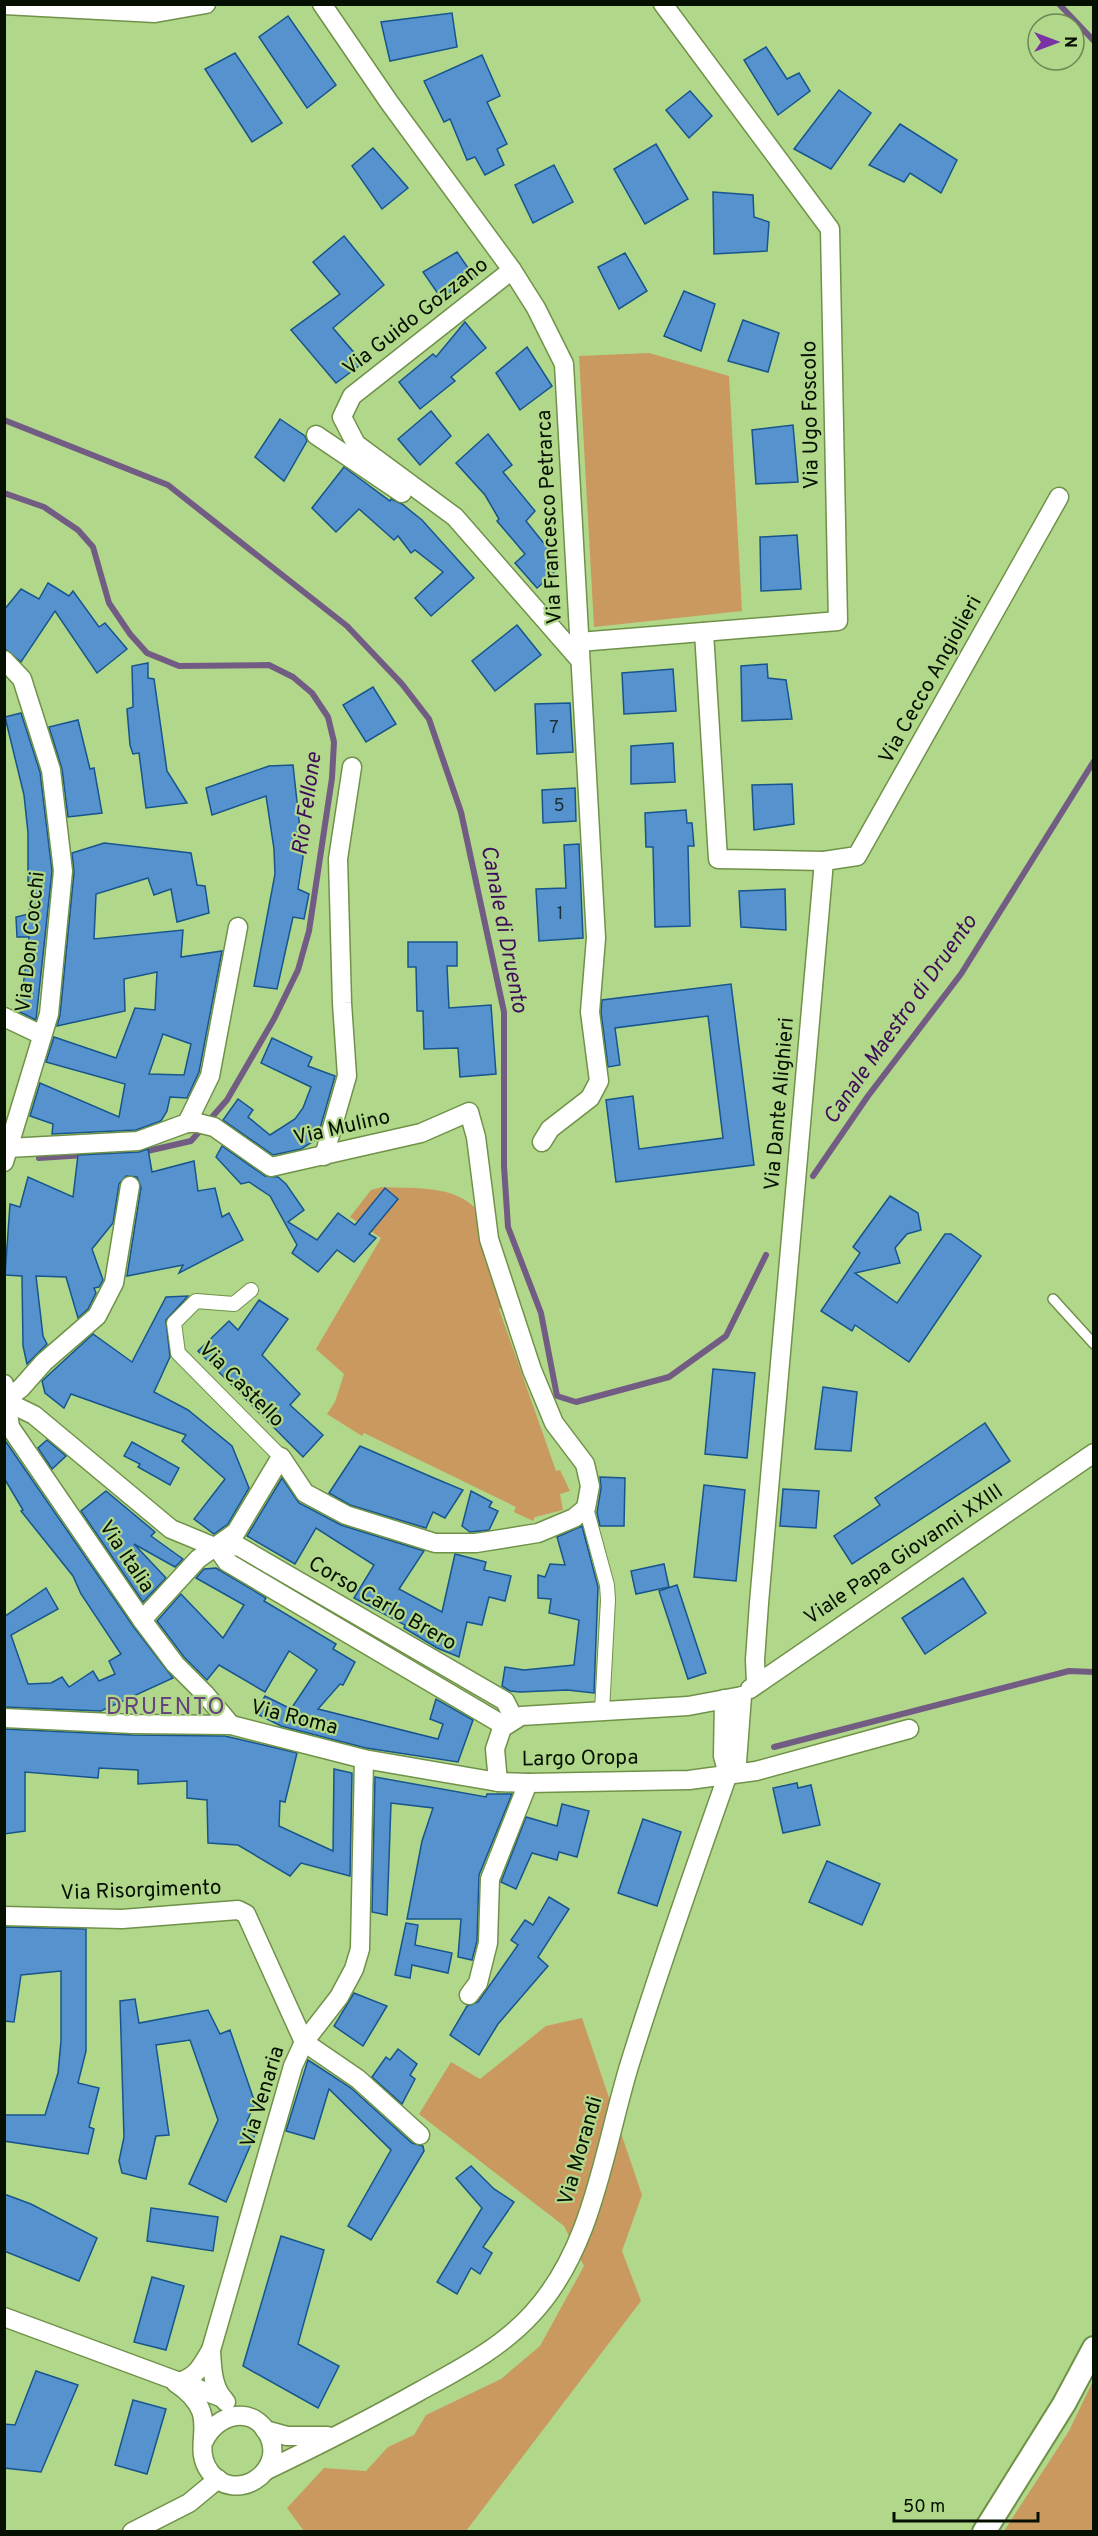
<svg xmlns="http://www.w3.org/2000/svg" width="1098" height="2536" viewBox="0 0 1098 2536" font-family="Overpass,sans-serif">
	<rect width="100%" height="100%" fill="#b1d78a"/>
	<g fill="#ca995f">
		<polygon points="649,353 729,376 742,611 594,627 579,356"/>
		<path d="M382,1187C415,1189 457,1184 480,1213L503,1307L499,1309L556,1471L560,1470L570,1491L560,1494L563,1510L535,1517L533,1521L514,1512L516,1507L364,1433L362,1436L327,1414L335,1402L344,1374L316,1349L381,1238L350,1217L371,1190Z"/>
		<polygon points="582,2018 642,2195 622,2251 641,2301 466,2531 304,2531 287,2508 324,2468 366,2471 388,2447 414,2435 426,2415 501,2379 540,2346 584,2266 564,2226 419,2114 451,2062 480,2079 546,2026"/>
		<polygon points="1093,2381 1093,2531 1004,2531 1069,2431"/>
	</g>
	<g fill="none" stroke-linecap="round" stroke-linejoin="round">
		<g stroke="#725c84" stroke-width="6">
			<polyline points="1059,4 1094,41"/>
			<polyline points="4,420 168,485 347,626 402,684 429,719 461,812 504,1012 504,1166 508,1227 541,1313 557,1396 576,1402 669,1377 726,1336 766,1255"/>
			<polyline points="4,493 44,507 78,530 93,547 109,603 130,634 147,653 179,666 269,665 293,677 312,693 328,717 334,742 332,778 309,931 298,970 274,1019 227,1100 191,1141 143,1152"/>
			<polyline points="39,1158 100,1154"/>
			<polyline points="813,1176 868,1096 961,974 1094,761"/>
			<polyline points="774,1747 1069,1671 1094,1672"/>
		</g>
	</g>
	<g fill="#5692ce" stroke="#17558c" stroke-width="1.5" fill-rule="evenodd">
		<polygon points="452,13 457,47 390,61 381,22"/>
		<polygon points="288,16 336,85 307,108 259,37"/>
		<polygon points="766,47 787,79 799,73 810,91 778,115 744,60"/>
		<polygon points="235,53 282,123 252,142 205,69"/>
		<polygon points="482,55 500,96 487,102 507,144 497,149 504,165 485,175 475,157 467,160 450,119 444,122 424,81"/>
		<polygon points="839,90 871,113 831,169 794,149"/>
		<polygon points="690,91 712,116 689,138 666,110"/>
		<polygon points="900,124 957,160 941,193 910,173 904,182 869,165"/>
		<polygon points="656,144 688,199 645,224 614,169"/>
		<polygon points="373,148 408,188 382,209 352,166"/>
		<polygon points="554,165 573,202 533,223 515,185"/>
		<polygon points="713,192 753,195 754,217 769,222 767,251 714,254"/>
		<polygon points="344,236 384,285 333,328 363,363 336,383 291,330 340,294 313,262"/>
		<polygon points="457,252 475,278 441,298 423,272"/>
		<polygon points="625,253 647,291 619,309 598,267"/>
		<polygon points="684,291 715,304 701,351 664,336"/>
		<polygon points="743,320 779,333 768,372 728,361"/>
		<polygon points="465,322 486,348 451,377 455,381 420,409 399,382 433,354 436,357"/>
		<polygon points="527,347 552,386 520,410 496,373"/>
		<polygon points="431,411 451,436 420,465 398,439"/>
		<polygon points="280,419 305,436 307,441 284,481 255,457"/>
		<polygon points="793,425 798,482 756,484 752,430"/>
		<polygon points="488,434 512,465 503,472 535,511 526,521 554,556 554,573 537,588 515,563 525,554 497,521 499,519 485,495 456,463"/>
		<polygon points="344,467 390,501 391,499 402,504 422,520 474,578 431,616 415,598 443,572 415,550 411,553 398,536 394,540 359,509 336,532 312,508"/>
		<polygon points="797,535 801,589 761,591 760,537"/>
		<polygon points="48,583 69,596 73,591 99,627 105,623 127,649 97,673 55,611 21,662 5,649 4,610 21,589 39,599"/>
		<polygon points="517,625 541,655 495,691 472,661"/>
		<polygon points="148,663 148,678 154,679 167,771 187,803 146,808 139,753 133,754 130,745 127,709 133,707 132,666"/>
		<polygon points="767,664 768,678 786,680 792,719 742,721 741,666"/>
		<polygon points="673,669 676,711 624,714 622,673"/>
		<polygon points="373,687 396,724 366,742 343,705"/>
		<polygon points="570,703 573,752 537,754 535,704"/>
		<polygon points="21,713 40,772 52,871 36,1020 20,1012 29,937 17,937 16,917 29,914 32,883 28,883 28,833 24,795 5,717"/>
		<polygon points="78,720 90,769 94,768 102,813 68,817 62,769 49,727"/>
		<polygon points="673,743 675,782 631,784 631,746"/>
		<polygon points="293,765 303,857 298,889 309,894 304,919 293,917 277,989 254,986 275,874 274,849 266,796 212,815 206,788 269,766"/>
		<polygon points="792,784 794,824 754,830 752,785"/>
		<polygon points="575,788 576,821 543,823 542,790"/>
		<polygon points="686,810 687,823 692,823 694,846 688,846 690,926 655,927 653,847 646,847 645,813"/>
		<path d="M104,843L191,853L197,885L205,886L209,913L177,922L171,889L154,895L148,878L96,894L94,939L183,930L181,957L222,951L199,1072L187,1098L170,1097L167,1111L161,1121L136,1130L52,1134L53,1124L30,1116L40,1083L119,1117L125,1084L46,1062L54,1037L116,1058L135,1008L155,1010L157,972L124,979L125,1011L57,1026L60,1015L74,872L72,853ZM163,1034L191,1044L184,1075L149,1074Z"/>
		<polygon points="579,844 583,938 539,941 536,889 566,888 564,845"/>
		<polygon points="785,889 786,930 741,927 739,891"/>
		<polygon points="408,942 457,942 457,966 447,966 449,1008 491,1005 496,1074 460,1077 458,1048 424,1049 423,1011 417,1011 416,967 408,967"/>
		<polygon points="731,984 754,1165 616,1182 606,1100 633,1096 639,1149 723,1138 708,1016 615,1028 620,1065 608,1067 601,1012 602,1000"/>
		<polygon points="272,1038 312,1057 308,1066 335,1076 317,1139 301,1149 273,1155 223,1120 238,1099 253,1110 248,1117 270,1135 295,1119 303,1108 311,1087 261,1063"/>
		<polygon points="222,1146 265,1176 278,1177 286,1184 304,1210 288,1222 317,1240 338,1213 355,1225 385,1188 398,1199 369,1234 376,1238 354,1262 337,1250 318,1272 292,1253 297,1245 270,1196 249,1182 241,1184 216,1157"/>
		<polygon points="148,1149 152,1172 194,1161 198,1191 215,1188 222,1217 229,1213 243,1240 179,1273 183,1265 127,1276 141,1187 137,1177 126,1176 119,1184 113,1223 92,1249 103,1280 99,1287 94,1288 96,1293 88,1309 78,1318 66,1277 36,1276 43,1336 47,1344 27,1364 23,1346 22,1276 5,1275 10,1204 20,1207 28,1177 73,1197 78,1155 139,1152"/>
		<polygon points="890,1196 918,1213 921,1230 907,1234 895,1248 900,1263 855,1273 897,1303 945,1234 951,1234 981,1256 909,1362 855,1325 852,1331 821,1311 860,1253 853,1247"/>
		<polygon points="188,1296 166,1320 170,1357 154,1392 188,1410 232,1446 249,1488 228,1524 214,1534 194,1519 225,1479 182,1441 186,1435 71,1394 64,1408 45,1393 42,1381 93,1334 132,1362 166,1297"/>
		<polygon points="259,1300 288,1319 262,1355 300,1394 290,1405 323,1435 303,1457 198,1351 229,1321 238,1330"/>
		<polygon points="713,1369 755,1373 747,1458 705,1454"/>
		<polygon points="823,1387 857,1392 851,1451 815,1449"/>
		<polygon points="985,1423 1010,1461 852,1564 834,1536 880,1505 875,1498"/>
		<polygon points="4,1439 133,1626 173,1678 101,1711 4,1707 4,1617 46,1588 58,1609 11,1635 28,1684 51,1683 62,1677 69,1687 93,1671 99,1681 115,1674 109,1661 121,1654 81,1594 73,1576 21,1511 23,1510 4,1478"/>
		<polygon points="47,1440 66,1456 52,1469 38,1448"/>
		<polygon points="132,1442 179,1468 170,1485 138,1467 140,1464 124,1456"/>
		<polygon points="360,1446 434,1478 463,1490 445,1518 433,1512 426,1528 350,1505 329,1493"/>
		<polygon points="600,1477 625,1478 624,1526 600,1526 597,1513 601,1488"/>
		<polygon points="282,1478 299,1503 341,1525 424,1551 399,1589 442,1612 455,1554 486,1562 484,1570 511,1576 505,1601 489,1597 482,1625 467,1622 459,1657 437,1648 404,1628 405,1625 354,1598 374,1565 316,1528 295,1564 247,1536"/>
		<polygon points="704,1485 745,1490 736,1581 694,1577"/>
		<polygon points="783,1489 819,1491 816,1528 780,1526"/>
		<polygon points="106,1491 155,1532 151,1536 183,1559 175,1567 134,1544 166,1578 143,1602 81,1511"/>
		<polygon points="471,1491 492,1502 489,1507 498,1511 489,1530 470,1532 462,1526"/>
		<polygon points="582,1526 598,1587 594,1693 567,1690 520,1692 510,1691 502,1686 505,1667 524,1670 574,1665 579,1620 549,1613 551,1599 538,1598 538,1575 545,1577 550,1564 565,1565 557,1537"/>
		<polygon points="664,1564 669,1587 636,1594 631,1571"/>
		<polygon points="216,1568 266,1598 264,1601 336,1644 333,1649 355,1662 343,1685 340,1684 318,1709 438,1739 443,1724 430,1719 436,1699 473,1720 458,1762 366,1748 281,1726 255,1713 265,1696 291,1709 317,1670 289,1651 265,1692 219,1665 207,1680 184,1657 157,1621 181,1594 223,1638 244,1605 196,1578 204,1569"/>
		<polygon points="963,1578 986,1613 925,1654 902,1618"/>
		<polygon points="677,1585 706,1673 688,1679 659,1591"/>
		<polygon points="4,1729 132,1735 225,1736 297,1753 285,1802 280,1801 279,1826 333,1851 334,1769 352,1773 350,1876 301,1863 290,1876 238,1845 208,1843 207,1800 187,1798 187,1781 138,1784 138,1770 99,1768 98,1778 25,1772 25,1831 4,1834"/>
		<polygon points="375,1777 486,1797 487,1794 512,1794 479,1875 477,1941 472,1960 458,1957 461,1919 407,1919 422,1841 433,1808 391,1803 387,1915 372,1912"/>
		<polygon points="797,1783 798,1788 811,1785 820,1825 783,1833 773,1788"/>
		<polygon points="562,1804 589,1811 577,1857 559,1852 557,1860 532,1853 516,1889 501,1882 526,1817 557,1826"/>
		<polygon points="643,1819 681,1832 657,1906 618,1893"/>
		<polygon points="827,1861 880,1884 862,1925 809,1902"/>
		<polygon points="549,1897 569,1909 538,1957 548,1966 498,2024 479,2055 450,2035 467,2006 478,2002 518,1945 511,1940 525,1920 533,1925"/>
		<polygon points="406,1923 418,1925 415,1945 452,1953 448,1973 412,1965 410,1978 395,1975"/>
		<polygon points="4,1927 86,1929 86,2051 78,2083 99,2088 89,2127 94,2129 88,2154 4,2141 4,2115 45,2115 58,2073 61,2041 61,1971 21,1975 14,2022 4,2021"/>
		<polygon points="354,1993 387,2006 363,2046 334,2026"/>
		<polygon points="135,1999 139,2023 208,2010 220,2034 230,2030 255,2103 247,2121 257,2130 226,2202 189,2184 218,2120 190,2040 156,2045 169,2135 156,2136 146,2179 122,2173 119,2161 124,2137 120,2001"/>
		<polygon points="398,2049 417,2064 410,2075 415,2079 402,2104 372,2077 386,2057 390,2060"/>
		<polygon points="308,2060 351,2088 412,2143 423,2146 424,2151 371,2240 348,2226 391,2150 329,2089 314,2139 286,2131"/>
		<polygon points="471,2166 494,2189 514,2202 483,2247 492,2253 480,2274 471,2268 457,2294 437,2282 482,2208 456,2178"/>
		<polygon points="4,2194 31,2204 97,2238 79,2281 4,2251"/>
		<polygon points="151,2208 218,2217 213,2251 147,2241"/>
		<polygon points="281,2236 324,2250 298,2344 339,2366 318,2408 243,2366"/>
		<polygon points="152,2277 184,2286 166,2350 134,2342"/>
		<polygon points="36,2371 78,2385 41,2472 4,2468 4,2424 15,2425"/>
		<polygon points="133,2400 166,2409 147,2474 115,2465"/>
	</g>
	<g fill="none" stroke-linecap="round" stroke-linejoin="round">
		<g stroke="#6f9248" stroke-width="12">
			<polyline id="service" points="1053,1299 1094,1344"/>
		</g>
		<g stroke="#6f9248" stroke-width="16">
			<g id="pedestrian">
				<polyline points="251,1290 234,1304 196,1301 174,1323 178,1353 281,1457"/>
				<polyline points="586,1508 607,1585 608,1600 602,1711"/>
			</g>
		</g>
		<g stroke="#6f9248" stroke-width="21">
			<g id="minor">
				<polyline points="322,4 389,102 512,270 536,308 564,364 596,938 590,1012 599,1081 590,1098 550,1129 542,1142"/>
				<polyline points="4,5 155,13 206,4"/>
				<polyline points="512,270 352,396 342,417 356,444 455,517 580,660"/>
				<polyline points="316,435 402,493"/>
				<polyline points="704,632 718,859 824,861 857,856 1059,497"/>
				<polyline points="579,642 838,621 830,229 663,4"/>
				<polyline points="4,660 22,679 51,770 63,871 49,1014 4,1162"/>
				<polyline points="4,1017 42,1035"/>
				<polyline points="187,1123 210,1076 238,927"/>
				<polyline points="8,1148 138,1141 187,1123 198,1123 214,1127 271,1167 421,1133 469,1112 476,1137 489,1239 532,1370 554,1423 585,1464 590,1486 586,1508 574,1518 538,1533 476,1543 435,1543 346,1515 305,1493 281,1457 236,1532 198,1559 142,1620"/>
				<polyline points="324,1156 347,1076 342,1003 338,859 352,767"/>
				<polyline points="4,1384 10,1427 142,1620 175,1664 205,1694 231,1725"/>
				<polyline points="4,1401 21,1388 44,1362 97,1316 114,1283 130,1186"/>
				<polyline points="5,1401 34,1415 171,1529 217,1548 238,1546 505,1701 514,1719"/>
				<polyline points="217,1548 227,1562 498,1722 502,1728"/>
				<polyline points="756,1683 755,1660 759,1603 824,861"/>
				<polyline points="750,1689 1094,1453"/>
				<polyline points="724,1699 723,1756 728,1774"/>
				<polyline points="4,1718 133,1724 231,1725 364,1759 498,1782 528,1783 689,1780 756,1771 909,1729"/>
				<polyline points="498,1782 495,1749 502,1728 521,1716 688,1706 742,1696"/>
				<polyline points="4,1916 122,1919 238,1910 246,1914 304,2042 358,2079 420,2135"/>
				<polyline points="469,1995 478,1983 488,1943 490,1879 528,1783"/>
				<polyline points="4,2317 223,2398"/>
				<path d="M211,2350C212,2368 212,2388 226,2402"/>
				<path d="M176,2383C197,2377 200,2368 211,2350L293,2066L304,2042L339,1997L354,1969L360,1949L364,1759"/>
				<path d="M176,2383C226,2417 188,2442 210,2472C235,2505 286,2472 269,2436C254,2404 217,2413 204,2441"/>
				<polyline points="265,2430 287,2436 328,2436"/>
				<path d="M267,2470C319,2445 370,2419 420,2391C460,2369 501,2348 532,2314C594,2247 604,2147 630,2063C660,1966 694,1870 728,1774L737,1762L742,1696"/>
				<polyline points="132,2532 189,2503 218,2479"/>
			</g>
		</g>
		<g stroke="#6f9248" stroke-width="26">
			<polyline id="tertiary" points="984,2532 1064,2404 1094,2348"/>
		</g>
		<use href="#service" stroke="#fff" stroke-width="9"/>
		<use href="#pedestrian" stroke="#fff" stroke-width="14"/>
		<use href="#minor" stroke="#fff" stroke-width="18"/>
		<use href="#tertiary" stroke="#fff" stroke-width="22"/>
	</g>
	<g text-anchor="middle" dominant-baseline="central" stroke-width="4.5" stroke-linejoin="round" paint-order="stroke">
		<g font-size="18" fill="#193034">
			<text x="554" y="728">7</text>
			<text x="559" y="806">5</text>
			<text x="560" y="914">1</text>
		</g>
		<g font-size="21" fill="#051000" stroke="#b1d78a">
			<text transform="translate(416 317) rotate(-38)">Via Guido Gozzano</text>
			<text transform="translate(811 415) rotate(-91)">Via Ugo Foscolo</text>
			<text transform="translate(550 517) rotate(-93)">Via Francesco Petrarca</text>
			<text transform="translate(931 680) rotate(-61)">Via Cecco Angiolieri</text>
			<text transform="translate(31 942) rotate(-84)">Via Don Cocchi</text>
			<text transform="translate(780 1104) rotate(-85)">Via Dante Alighieri</text>
			<text transform="translate(342 1128) rotate(-13)">Via Mulino</text>
			<text transform="translate(241 1385) rotate(45)">Via Castello</text>
			<text transform="translate(904 1555) rotate(-34)">Viale Papa Giovanni XXIII</text>
			<text transform="translate(126 1557) rotate(56)">Via Italia</text>
			<text transform="translate(382 1604) rotate(30)">Corso Carlo Brero</text>
			<text transform="translate(294 1718) rotate(14)">Via Roma</text>
			<text transform="translate(580 1759) rotate(-1)">Largo Oropa</text>
			<text transform="translate(141 1891) rotate(-2)">Via Risorgimento</text>
			<text transform="translate(263 2097) rotate(-73)">Via Venaria</text>
			<text transform="translate(581 2151) rotate(-74)">Via Morandi</text>
		</g>
		<g font-size="22" font-style="italic" fill="#3f0c5a" stroke="#b1d78a">
			<text transform="translate(308 804) rotate(-82)">Rio Fellone</text>
			<text transform="translate(503 929) rotate(79)">Canale di Druento</text>
			<text transform="translate(901 1020) rotate(-55)">Canale Maestro di Druento</text>
		</g>
		<g font-size="24" letter-spacing="1.5" fill="#65437d" stroke="#b1d78a">
			<text x="166" y="1708">DRUENTO</text>
		</g>
	</g>
	<rect width="1098" height="2536" fill="none" stroke="#051000" stroke-width="12"/>
	<g transform="translate(1056 42) rotate(90)"><circle r="28" fill="#b1d78a" stroke="#6c8753" stroke-width="1.5"/>
	<path d="M0-4.5L10 22L0 15L-10 22Z" fill="#7a32a5"/>
	<text y="-9" font-size="16" font-weight="bold" text-anchor="middle" fill="#051000">N</text>
	</g>
	<path d="M894 2512v9h144v-9" fill="none" stroke="#051000" stroke-width="3"/>
	<text x="903" y="2512" font-size="18" fill="#051000" stroke="#b1d78a" stroke-width="4.5" paint-order="stroke">50 m</text>
</svg>
